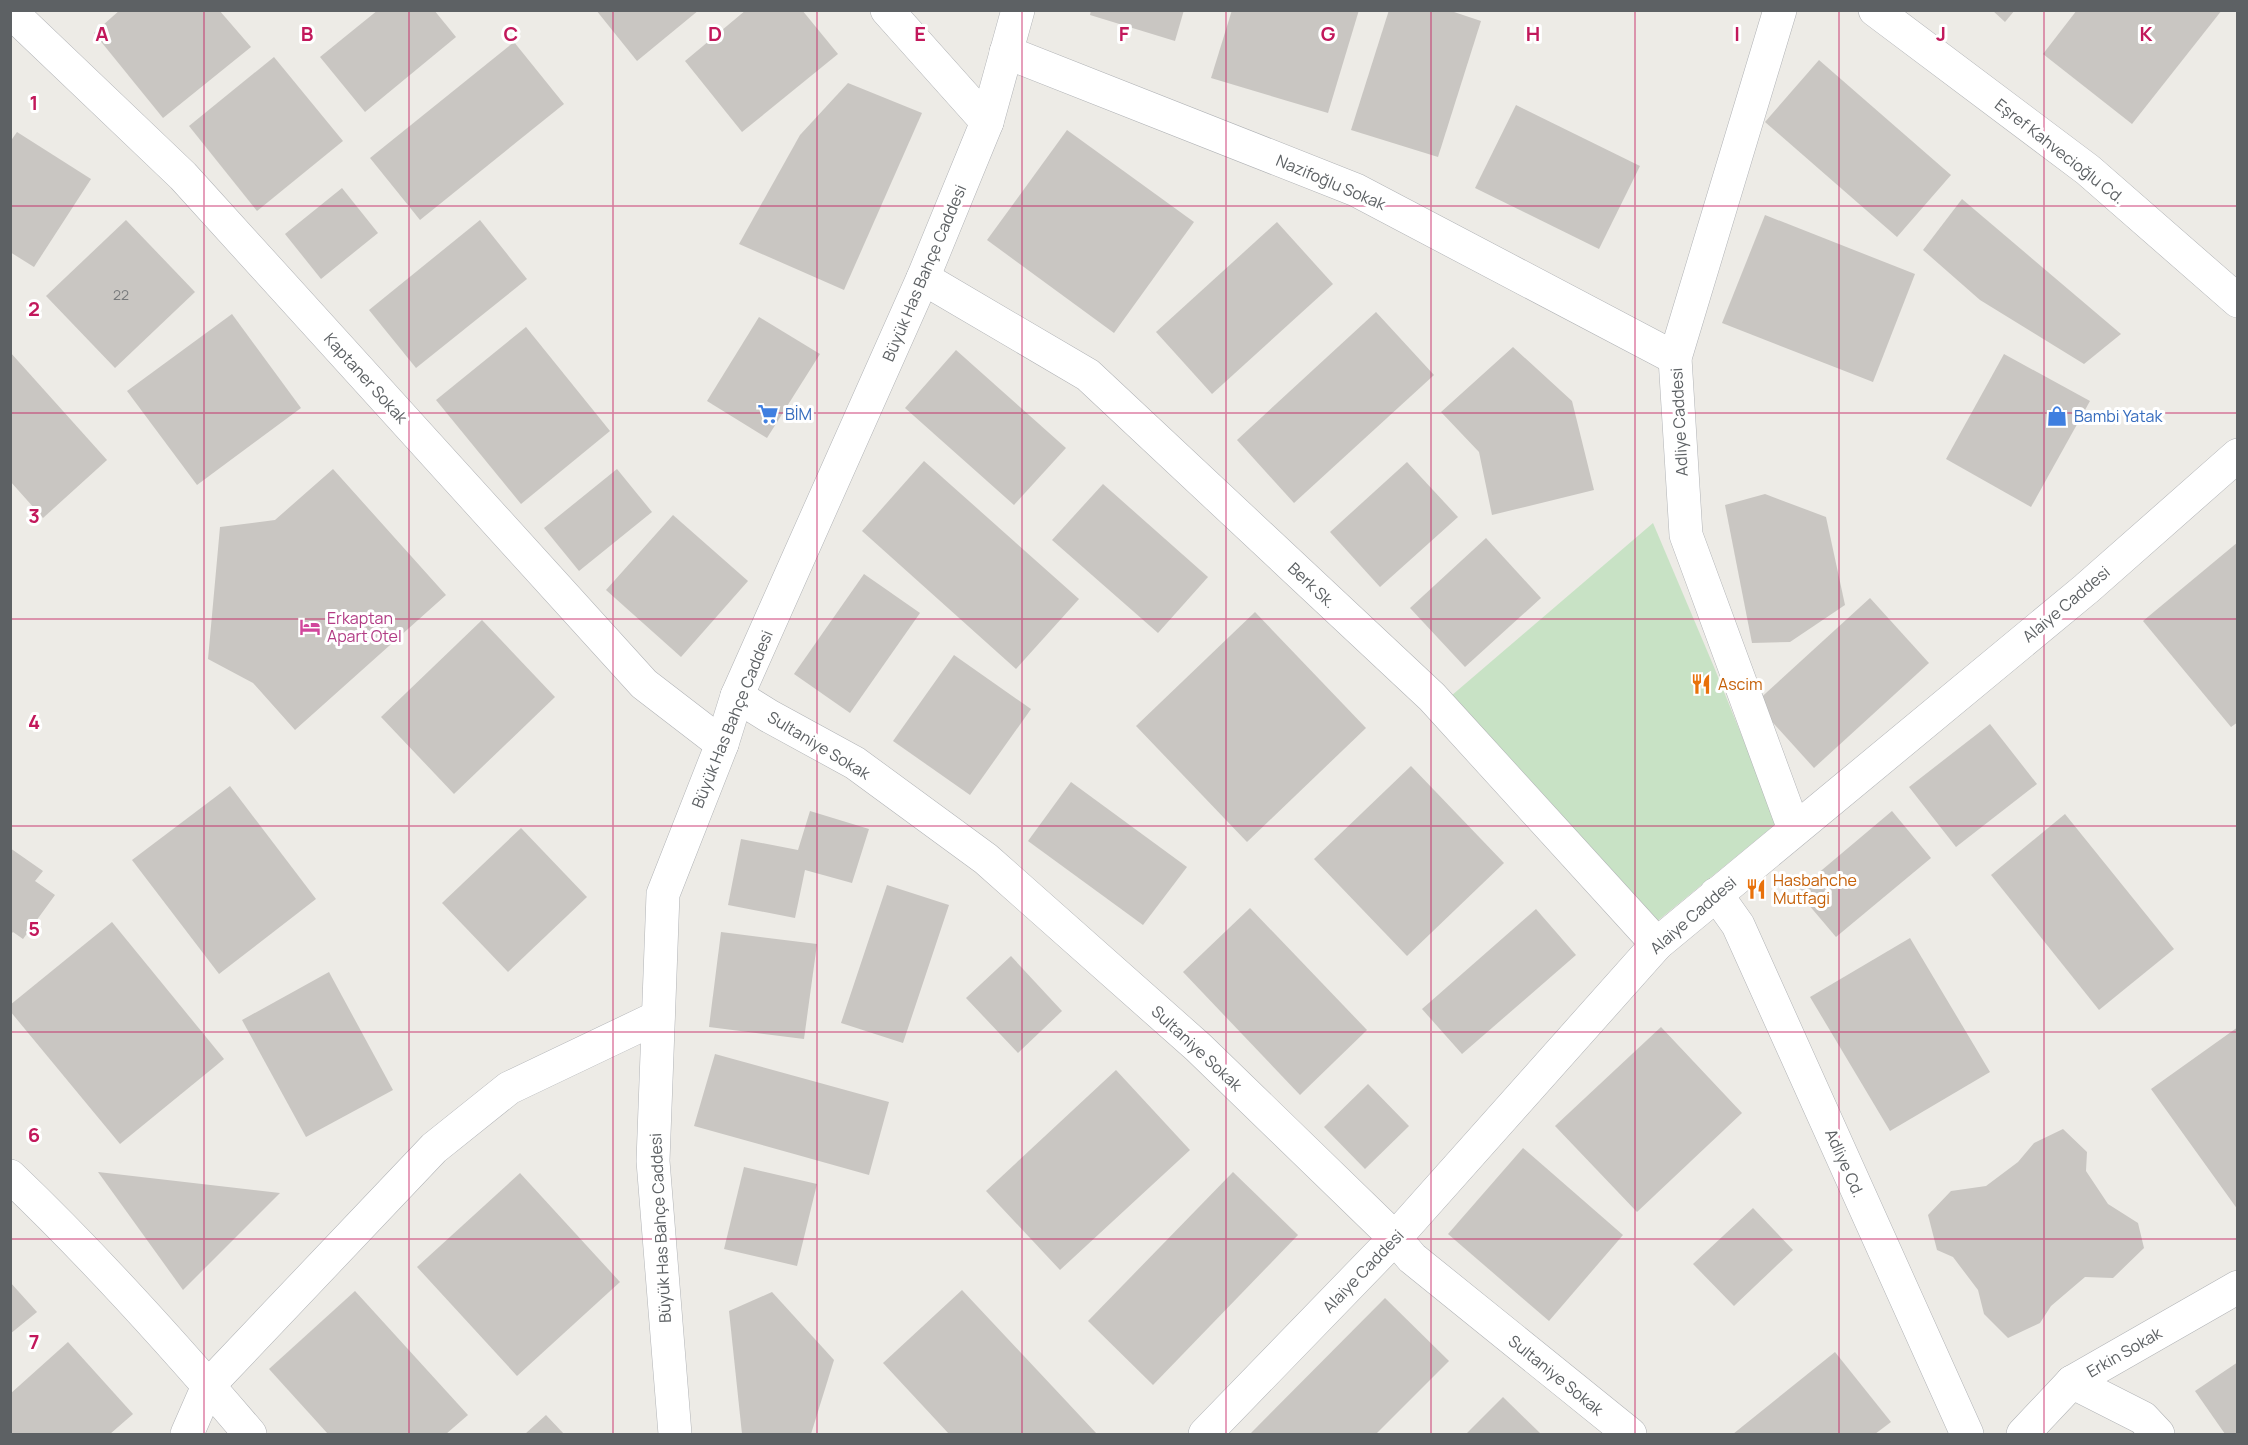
<svg xmlns="http://www.w3.org/2000/svg" width="2248" height="1445" viewBox="0 0 2248 1445" font-family="Manrope,sans-serif">
	<rect width="100%" height="100%" fill="#edebe6"/>
	<polygon fill="#c8e2c5" points="1653,523 1714,667 1777,823 1655,923 1451,696"/>
	<g fill="#c9c6c2">
		<polygon points="120,10 219,10 251,47 163,118 94,33"/>
		<polygon points="378,10 434,10 456,37 365,112 320,57"/>
		<polygon points="596,10 699,10 637,61"/>
		<polygon points="746,10 802,10 838,54 742,132 685,61"/>
		<polygon points="1091,10 1184,10 1175,41 1090,15"/>
		<polygon points="1232,10 1359,10 1328,113 1211,78"/>
		<polygon points="1389,10 1448,10 1481,21 1438,157 1351,130"/>
		<polygon points="1992,10 2015,10 2005,22"/>
		<polygon points="2077,10 2222,10 2132,124 2043,54"/>
		<polygon points="514,42 564,104 420,220 370,158"/>
		<polygon points="274,57 343,141 257,211 189,126"/>
		<polygon points="1819,60 1951,175 1897,237 1765,122"/>
		<polygon points="848,83 922,113 844,290 739,244 800,135"/>
		<polygon points="1516,105 1640,166 1599,249 1475,188"/>
		<polygon points="1067,130 1194,222 1114,333 987,240"/>
		<polygon points="17,132 91,179 34,267 10,252 10,142"/>
		<polygon points="342,188 378,233 321,279 285,234"/>
		<polygon points="1962,199 2121,334 2084,364 1980,300 1923,250"/>
		<polygon points="1765,215 1915,274 1873,382 1722,323"/>
		<polygon points="126,220 195,292 115,368 46,296"/>
		<polygon points="480,220 527,279 416,368 369,310"/>
		<polygon points="1277,222 1333,284 1212,394 1156,332"/>
		<polygon points="1376,312 1434,375 1294,503 1237,440"/>
		<polygon points="232,314 301,408 197,485 127,391"/>
		<polygon points="759,317 820,354 767,438 707,401"/>
		<polygon points="526,327 610,431 521,504 436,400"/>
		<polygon points="1513,347 1572,401 1594,490 1492,515 1479,452 1441,412"/>
		<polygon points="956,350 1066,448 1014,505 905,408"/>
		<polygon points="10,352 107,460 43,518 10,481"/>
		<polygon points="2004,354 2090,401 2031,507 1946,459"/>
		<polygon points="924,461 1079,599 1016,669 862,531"/>
		<polygon points="1407,462 1458,517 1380,587 1330,532"/>
		<polygon points="333,469 446,595 295,730 253,683 208,659 220,527 275,520"/>
		<polygon points="617,469 652,512 579,571 544,528"/>
		<polygon points="1103,484 1208,577 1158,633 1052,540"/>
		<polygon points="1765,494 1826,517 1845,605 1790,642 1752,643 1725,505"/>
		<polygon points="673,515 748,581 681,657 606,590"/>
		<polygon points="1486,538 1541,598 1465,667 1410,608"/>
		<polygon points="2238,542 2238,722 2231,727 2143,621"/>
		<polygon points="864,574 920,613 850,713 794,674"/>
		<polygon points="1870,598 1929,663 1814,768 1755,703"/>
		<polygon points="1255,612 1366,728 1247,842 1136,726"/>
		<polygon points="482,620 555,697 454,794 381,717"/>
		<polygon points="954,655 1031,709 970,795 893,741"/>
		<polygon points="1990,724 2037,784 1956,847 1909,787"/>
		<polygon points="1411,766 1504,863 1407,956 1314,859"/>
		<polygon points="1071,782 1187,867 1143,925 1028,841"/>
		<polygon points="230,786 316,899 219,974 132,860"/>
		<polygon points="810,811 869,829 852,883 805,870 795,918 728,905 741,839 798,850"/>
		<polygon points="1892,811 1931,858 1836,937 1797,891"/>
		<polygon points="2065,814 2174,949 2099,1010 1991,875"/>
		<polygon points="521,828 587,897 508,972 442,903"/>
		<polygon points="10,848 43,871 35,881 55,895 23,939 13,932 10,935"/>
		<polygon points="887,885 949,905 903,1043 841,1023"/>
		<polygon points="1250,908 1367,1030 1300,1095 1183,972"/>
		<polygon points="1536,909 1576,955 1462,1054 1422,1009"/>
		<polygon points="112,922 224,1059 120,1144 10,1011 10,1005"/>
		<polygon points="721,932 817,944 804,1039 709,1027"/>
		<polygon points="1910,938 1990,1072 1890,1131 1810,997"/>
		<polygon points="1011,956 1062,1011 1018,1053 966,998"/>
		<polygon points="329,972 393,1090 306,1137 242,1020"/>
		<polygon points="1661,1027 1742,1113 1637,1212 1555,1126"/>
		<polygon points="2238,1027 2238,1210 2151,1089"/>
		<polygon points="715,1054 889,1102 869,1175 694,1126"/>
		<polygon points="1116,1070 1190,1150 1060,1270 986,1191"/>
		<polygon points="1368,1084 1409,1126 1365,1169 1324,1127"/>
		<polygon points="2063,1129 2087,1152 2086,1171 2108,1204 2138,1223 2144,1248 2113,1278 2085,1277 2051,1306 2040,1323 2008,1338 1984,1314 1978,1290 1953,1257 1937,1250 1928,1215 1951,1191 1986,1186 2018,1162 2034,1143"/>
		<polygon points="1523,1148 1623,1235 1549,1321 1448,1234"/>
		<polygon points="744,1167 817,1184 797,1266 724,1249"/>
		<polygon points="98,1172 280,1193 183,1290"/>
		<polygon points="1233,1172 1298,1235 1153,1385 1088,1321"/>
		<polygon points="520,1173 620,1282 517,1376 417,1267"/>
		<polygon points="1753,1208 1793,1250 1734,1306 1693,1264"/>
		<polygon points="10,1282 37,1312 10,1334"/>
		<polygon points="962,1290 1097,1434 949,1434 883,1363"/>
		<polygon points="355,1291 468,1415 446,1434 328,1434 269,1369"/>
		<polygon points="772,1292 834,1360 811,1434 742,1434 729,1311"/>
		<polygon points="1385,1298 1449,1361 1376,1434 1250,1434"/>
		<polygon points="68,1342 133,1414 110,1434 10,1434 10,1394"/>
		<polygon points="1835,1352 1891,1422 1875,1434 1733,1434"/>
		<polygon points="2238,1362 2238,1434 2225,1434 2195,1391"/>
		<polygon points="1503,1397 1541,1434 1466,1434"/>
		<polygon points="546,1415 564,1434 525,1434"/>
	</g>
	<g fill="none" stroke-linecap="round" stroke-linejoin="round">
		<g stroke="#b1b3b6" stroke-width="34">
			<g id="minor">
				<polyline points="887,10 987,122"/>
				<polyline points="1875,10 2088,170 2238,301"/>
				<polyline points="10,11 183,176 644,684 722,744"/>
				<polyline points="1006,52 1356,190 1675,358"/>
				<polyline points="923,278 1088,375 1432,697 1657,944"/>
				<polyline points="737,696 769,716 855,763 986,859 1198,1047 1395,1238 1412,1258 1630,1434"/>
				<polyline points="1716,894 1738,925 1967,1434"/>
				<polyline points="2072,1382 2143,1418 2158,1434"/>
				<polyline points="187,1434 208,1386 434,1148 509,1088 658,1017"/>
				<polyline points="675,1434 653,1161 663,894 722,744 737,696 923,278 987,122 1018,10"/>
				<polyline points="2023,1434 2072,1382 2238,1287"/>
			</g>
		</g>
		<g stroke="#b1b3b6" stroke-width="34">
			<g id="tertiary">
				<polyline points="1780,10 1675,358 1686,535 1794,829"/>
				<path d="M10,1176C95,1257 174,1345 250,1434"/>
				<polyline points="1205,1434 1395,1238 1657,944 2086,589 2238,455"/>
			</g>
		</g>
		<use href="#minor" stroke="#fff" stroke-width="33"/>
		<use href="#tertiary" stroke="#fff" stroke-width="33"/>
	</g>
	<path fill="none" stroke="#c2185b" stroke-width="1.5" stroke-opacity="0.55" d="M204,10V1434M409,10V1434M613,10V1434M817,10V1434M1022,10V1434M1226,10V1434M1431,10V1434M1635,10V1434M1839,10V1434M2044,10V1434M10,206H2238M10,413H2238M10,619H2238M10,826H2238M10,1032H2238M10,1239H2238"/>
	<defs>
		<g id="supermarket-bare" transform="scale(1.62)"><path d="M-6-5.5h2.5l.6 2H6L4.5 2H-2.5L-4.4-4H-6ZM-1.5 3.2a1.3 1.3 0 1 0 .1 0ZM3 3.2a1.3 1.3 0 1 0 .1 0Z" fill="#3f7fe0" stroke="#fff" stroke-width="2.5" paint-order="stroke"/></g>
		<g id="shop-bare" transform="scale(1.62)"><path d="M-5-2.5h2.3a2.7 3.5 0 0 1 5.4 0H5L5.5 6h-11ZM-1.5-2.5h3a1.5 2.3 0 0 0-3 0Z" fill="#3f7fe0" stroke="#fff" stroke-width="2.5" paint-order="stroke"/></g>
		<g id="hotel-bare" transform="scale(1.62)"><path d="M-6-4.5h1.5V1H6V5H4.5V3h-9V5H-6ZM-4 0a1.8 1.8 0 1 1 3.6 0ZM.5 0V-2.5h3Q6-2.5 6 0Z" fill="#d1479c" stroke="#fff" stroke-width="2.5" paint-order="stroke"/></g>
		<g id="restaurant-bare" transform="scale(1.62)"><path d="M-5-6h1v4h1v-4h1v4h1v-4h1v5L-1.5 .5V6h-2V.5L-5-1ZM5-6V6H3V1.5H1.5Q1.5-4 5-6Z" fill="#e8710a" stroke="#fff" stroke-width="2.5" paint-order="stroke"/></g>
	</defs>
	<g fill-rule="evenodd">
		<use href="#supermarket-bare" x="768" y="414"/>
		<use href="#shop-bare" x="2057" y="416"/>
		<use href="#hotel-bare" x="310" y="627"/>
		<use href="#restaurant-bare" x="1701" y="684"/>
		<use href="#restaurant-bare" x="1756" y="889"/>
	</g>
	<g text-anchor="middle" dominant-baseline="central" stroke-width="6" stroke-linejoin="round" paint-order="stroke">
		<g font-size="14" fill="#787a7c">
			<text x="121" y="294">22</text>
		</g>
		<g font-size="16" fill="#5d6164" stroke="#fff">
			<text transform="translate(2060 151) rotate(38)">Eşref Kahvecioğlu Cd.</text>
			<text transform="translate(1331 182) rotate(23)">Nazifoğlu Sokak</text>
			<text transform="translate(924 273) rotate(-67)">Büyük Has Bahçe Caddesi</text>
			<text transform="translate(366 378) rotate(48)">Kaptaner Sokak</text>
			<text transform="translate(1679 422) rotate(-93)">Adliye Caddesi</text>
			<text transform="translate(1312 585) rotate(43)">Berk Sk.</text>
			<text transform="translate(2066 604) rotate(-40)">Alaiye Caddesi</text>
			<text transform="translate(732 719) rotate(-68)">Büyük Has Bahçe Caddesi</text>
			<text transform="translate(819 745) rotate(31)">Sultaniye Sokak</text>
			<text transform="translate(1693 915) rotate(-41)">Alaiye Caddesi</text>
			<text transform="translate(1197 1048) rotate(43)">Sultaniye Sokak</text>
			<text transform="translate(1845 1163) rotate(66)">Adliye Cd.</text>
			<text transform="translate(660 1228) rotate(-93)">Büyük Has Bahçe Caddesi</text>
			<text transform="translate(1363 1271) rotate(-46)">Alaiye Caddesi</text>
			<text transform="translate(2124 1352) rotate(-30)">Erkin Sokak</text>
			<text transform="translate(1556 1375) rotate(39)">Sultaniye Sokak</text>
		</g>
		<g font-size="16" fill="#366cbe" stroke="#fff" text-anchor="start">
			<text x="785" y="414">BİM</text>
			<text x="2074" y="416">Bambi Yatak</text>
		</g>
		<g font-size="16" fill="#b23c85" stroke="#fff" text-anchor="start">
			<text x="327" y="618">Erkaptan<tspan x="327" dy="18">Apart Otel</tspan></text>
		</g>
		<g font-size="16" fill="#c56008" stroke="#fff" text-anchor="start">
			<text x="1718" y="684">Ascim</text>
			<text x="1773" y="880">Hasbahche<tspan x="1773" dy="18">Mutfagi</tspan></text>
		</g>
	</g>
	<g font-size="20" text-anchor="middle" font-weight="bold" fill="#c2185b" stroke="#fff" stroke-width="6" stroke-linejoin="round" paint-order="stroke">
		<text x="102" y="41">A</text>
		<text x="307" y="41">B</text>
		<text x="511" y="41">C</text>
		<text x="715" y="41">D</text>
		<text x="920" y="41">E</text>
		<text x="1124" y="41">F</text>
		<text x="1328" y="41">G</text>
		<text x="1533" y="41">H</text>
		<text x="1737" y="41">I</text>
		<text x="1941" y="41">J</text>
		<text x="2146" y="41">K</text>
		<text x="34" y="110">1</text>
		<text x="34" y="316">2</text>
		<text x="34" y="523">3</text>
		<text x="34" y="729">4</text>
		<text x="34" y="936">5</text>
		<text x="34" y="1142">6</text>
		<text x="34" y="1349">7</text>
	</g>
	<rect width="2248" height="1445" fill="none" stroke="#5d6164" stroke-width="24"/>
</svg>
